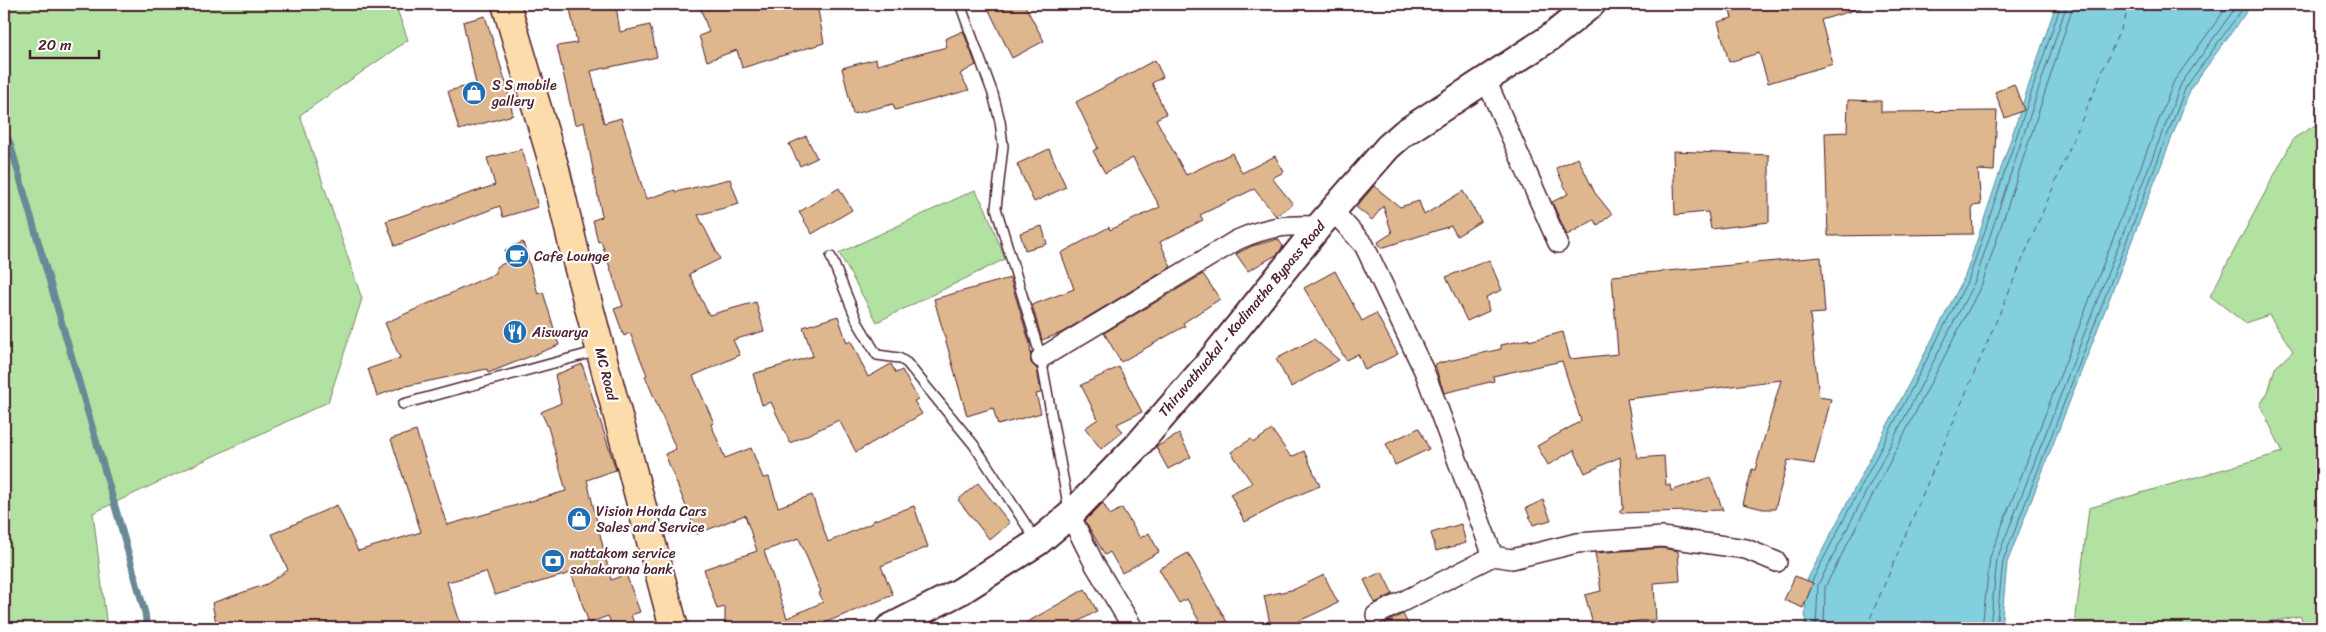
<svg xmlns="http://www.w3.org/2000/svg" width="2326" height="632" viewBox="0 0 2326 632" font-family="Sriracha,sans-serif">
	<rect width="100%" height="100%" fill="#fff"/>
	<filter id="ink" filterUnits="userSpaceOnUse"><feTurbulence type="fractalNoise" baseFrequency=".02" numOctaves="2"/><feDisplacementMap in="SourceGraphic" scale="10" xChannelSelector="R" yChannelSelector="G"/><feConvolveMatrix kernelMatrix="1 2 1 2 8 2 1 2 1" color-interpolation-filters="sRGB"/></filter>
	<g filter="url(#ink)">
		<g fill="#b1e2a2" stroke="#7e8066">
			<polygon points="4,4 395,4 408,40 300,115 362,299 328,402 93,513 107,628 4,628"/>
			<polygon points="2322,113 2322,628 2305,628 2300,616 2241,628 2093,628 2091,623 2075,624 2089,508 2283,452 2260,405 2268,392 2275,368 2293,351 2269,315 2245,323 2210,296 2294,138 2314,126"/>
			<polygon points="975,190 985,207 1005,259 877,322 839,253"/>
		</g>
		<polygon fill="#81cfdf" stroke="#6b8997" points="2056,4 2252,4 2191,88 2007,563 2001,628 1805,628 1806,582 1965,276"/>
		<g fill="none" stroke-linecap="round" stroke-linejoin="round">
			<g stroke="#606573" stroke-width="1">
				<polyline points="1812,581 1969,278 2061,4"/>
				<polyline points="1816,628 1818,585 1975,281 2067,4"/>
				<polyline points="1824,628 1825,587 1982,284 2074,4"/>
				<polyline points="1982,628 1990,557 2174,81 2229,4"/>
				<polyline points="1990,628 1997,559 2181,84 2238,4"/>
				<polyline points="1996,628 2003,561 2186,87 2246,4"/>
			</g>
			<path stroke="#6b8997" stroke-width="7" d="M4,132L10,143C54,300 102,456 145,613L147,628"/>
			<polyline stroke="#5a5461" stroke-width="1" stroke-dasharray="6 5" stroke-linecap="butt" points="1866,628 2131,4"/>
		</g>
		<g fill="#deb78f" stroke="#4a1f2b" fill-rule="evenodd">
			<path d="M569,4H595L596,9L616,6L620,32L650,25L657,57L591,71L604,123L621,118L646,199L675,190L676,192L730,179L739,204L698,215L720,259L689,274L709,315L756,302L764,331L733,340L740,355L693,376L714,423L711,424L725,458L751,448L763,478L769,477L778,507L812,495L828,542L872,523V521L914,506L928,547L881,566L893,595L824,623L826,628H725V607L717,609L704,569L757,551L745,515L697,534L665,454L676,449L645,376L647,375L630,333L624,336L614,309L623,306L601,241L598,242L593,220L602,217L584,122L575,125L557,46L577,43ZM799,538L821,592L819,593L823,602L787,618L764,551Z"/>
			<polygon points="699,4 817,4 824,43 742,68 737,50 707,61 699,36 709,32"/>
			<polygon points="986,4 1024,4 1044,41 1012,58"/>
			<polygon points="1728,4 1860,4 1861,8 1821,20 1833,64 1768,83 1759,53 1729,62 1718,22 1732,18"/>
			<polygon points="485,16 506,83 513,115 459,130 448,91 476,84 463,22"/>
			<polygon points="963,31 976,65 960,74 969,90 895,110 893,104 853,114 842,68 876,59 877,65 947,47 945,39"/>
			<polygon points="1155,60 1163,77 1152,83 1166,114 1156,119 1186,175 1232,153 1242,173 1275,156 1284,172 1272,178 1293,204 1276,216 1254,189 1200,215 1203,220 1160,242 1171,267 1061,333 1042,340 1032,305 1074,289 1061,253 1109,227 1110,230 1160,207 1133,158 1105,173 1093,151 1098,148 1076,102"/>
			<polygon points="2014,84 2024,110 2005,118 1995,92"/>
			<polygon points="1848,100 1881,101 1881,112 1997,111 1994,171 1978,170 1981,205 1972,206 1973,234 1828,236 1825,133 1847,132"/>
			<polygon points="806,136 817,158 800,166 789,144"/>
			<polygon points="522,149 538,207 503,217 500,206 395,246 386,221 495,185 487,158"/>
			<polygon points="1049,149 1066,187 1034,202 1017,164"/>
			<polygon points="1673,151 1769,155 1769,222 1711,229 1708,212 1675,215"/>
			<polygon points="1578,158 1595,193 1612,214 1598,225 1594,220 1567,235 1552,202 1568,194 1556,168"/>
			<polygon points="1374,186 1400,207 1419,201 1424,215 1463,191 1481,221 1457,236 1451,226 1381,248 1378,242 1392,233 1383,206 1372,220 1356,207"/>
			<polygon points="839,188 852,210 812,234 799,212"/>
			<polygon points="1042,226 1047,244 1025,250 1020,233"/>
			<polygon points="1278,239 1283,246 1278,254 1248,271 1236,254 1252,246"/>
			<polygon points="523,242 538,294 543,292 559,345 488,373 487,369 401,387 377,396 368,369 400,358 385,323 496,273 496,267 509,261 505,250"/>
			<polygon points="1821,257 1825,313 1810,314 1819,397 1831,399 1814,464 1788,460 1775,509 1763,509 1743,504 1752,469 1755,470 1781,380 1627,399 1638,458 1664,456 1666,485 1670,485 1671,491 1710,477 1723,510 1620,513 1620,510 1623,508 1620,457 1585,473 1574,450 1548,465 1537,446 1581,421 1562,361 1493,376 1494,381 1444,393 1438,375 1435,364 1501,349 1501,345 1529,339 1529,341 1563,332 1570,359 1618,354 1612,276"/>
			<polygon points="1489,260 1502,290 1486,297 1489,311 1467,321 1446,277"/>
			<polygon points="1335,271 1362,321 1376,313 1398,354 1365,370 1358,354 1346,360 1304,288"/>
			<polygon points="1203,274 1220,299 1183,323 1185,326 1121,362 1104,333"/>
			<polygon points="1010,278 1030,344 1031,363 1037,369 1041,393 1036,394 1041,413 998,425 993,408 967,416 934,299"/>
			<polygon points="838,316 847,343 851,341 868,377 891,364 896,373 902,370 918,399 914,401 922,414 856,452 839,420 790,443 771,402 762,405 753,374 813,356 803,327"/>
			<polygon points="1314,339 1339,360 1291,387 1276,359"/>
			<polygon points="582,364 616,470 587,480 611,580 626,574 640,612 631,615 636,628 613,628 608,616 589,623 571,573 495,595 486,572 447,582 462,628 217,628 212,603 267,584 288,570 272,534 337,505 358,551 421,532 391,439 416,431 447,525 566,491 548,427 541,412 561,403 555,375"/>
			<polygon points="1119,367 1142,412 1117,424 1123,432 1101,449 1085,428 1098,419 1081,385"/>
			<polygon points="1419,428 1429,449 1395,465 1386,444"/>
			<polygon points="1272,430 1291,457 1304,451 1320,486 1291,498 1245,522 1230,494 1252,483 1231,452 1251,439 1254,442"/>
			<polygon points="1179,434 1191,457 1168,469 1156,447"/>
			<polygon points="978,483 1010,523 990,540 958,500"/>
			<polygon points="1543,500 1551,520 1533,525 1526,508"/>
			<polygon points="1103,503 1110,515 1122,508 1140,538 1149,533 1159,552 1122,573 1110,552 1105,555 1085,521"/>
			<polygon points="1461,524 1466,543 1436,551 1431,533"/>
			<polygon points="1662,548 1678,551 1680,581 1654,583 1656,620 1637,621 1610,628 1594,628 1585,595 1601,591 1595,553"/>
			<polygon points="1188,553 1227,622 1215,628 1203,628 1187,599 1179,603 1159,569"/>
			<polygon points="1382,572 1393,594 1375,603 1364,580"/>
			<polygon points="1324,575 1338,603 1284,628 1271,628 1264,596 1295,589"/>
			<polygon points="1795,576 1813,583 1803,608 1784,600"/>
			<polygon points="1085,589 1097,611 1067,628 1017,628"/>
			<polygon points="1403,614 1410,628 1388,628 1385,623"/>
		</g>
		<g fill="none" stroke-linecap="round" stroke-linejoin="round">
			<g stroke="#4a1f2b" stroke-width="12">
				<g id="lane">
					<polyline points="960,4 993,94 1000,121 1003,146 996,208 1041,358 1069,510"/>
					<polyline points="831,257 858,323 877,355 899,358 907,363 974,445 1036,540"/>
					<polyline points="403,404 598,351"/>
				</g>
			</g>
			<g stroke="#4a1f2b" stroke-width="22">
				<g id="street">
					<polyline points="1486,80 1558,243"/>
					<polyline points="1333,211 1364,245 1425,373 1493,556"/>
					<path d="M1041,358L1237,240C1269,226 1284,225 1319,226"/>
					<polyline points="1070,515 1095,565 1133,628"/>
					<polyline points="1376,615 1493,556 1512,559 1577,543 1662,537 1746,549 1777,562"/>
				</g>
			</g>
			<g stroke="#4a1f2b" stroke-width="30">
				<polyline id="secondary" points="889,628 961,591 1038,542 1070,515 1137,446 1208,364 1319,226 1388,147 1404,133 1551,37 1592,4"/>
			</g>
			<g stroke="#4a1f2b" stroke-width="31">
				<polyline id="highway" points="506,4 555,169 576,258 674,628"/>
			</g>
			<use href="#lane" stroke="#fff" stroke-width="9"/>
			<use href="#street" stroke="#fff" stroke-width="19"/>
			<use href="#secondary" stroke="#fff" stroke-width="26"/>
			<use href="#highway" stroke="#fddcac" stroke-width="28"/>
		</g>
	</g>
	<defs>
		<g id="shop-disc" transform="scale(1.25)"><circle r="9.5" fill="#1f6fb2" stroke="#fff"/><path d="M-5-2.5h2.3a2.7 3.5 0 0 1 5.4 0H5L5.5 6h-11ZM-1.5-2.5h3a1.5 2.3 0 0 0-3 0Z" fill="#fff"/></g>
		<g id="cafe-disc" transform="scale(1.25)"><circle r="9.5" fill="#1f6fb2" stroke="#fff"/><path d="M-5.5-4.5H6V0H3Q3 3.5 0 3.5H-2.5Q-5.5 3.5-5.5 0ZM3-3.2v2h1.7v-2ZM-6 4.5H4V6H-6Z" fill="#fff"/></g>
		<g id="restaurant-disc" transform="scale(1.25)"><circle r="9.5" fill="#1f6fb2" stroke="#fff"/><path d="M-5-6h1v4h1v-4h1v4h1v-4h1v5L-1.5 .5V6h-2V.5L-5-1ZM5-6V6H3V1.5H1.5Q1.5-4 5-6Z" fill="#fff"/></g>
		<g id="bank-disc" transform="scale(1.25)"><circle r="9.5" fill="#1f6fb2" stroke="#fff"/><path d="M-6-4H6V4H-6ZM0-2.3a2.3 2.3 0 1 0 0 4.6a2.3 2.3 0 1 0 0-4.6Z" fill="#fff"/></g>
	</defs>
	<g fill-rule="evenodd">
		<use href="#shop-disc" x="474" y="93"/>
		<use href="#cafe-disc" x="517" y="256"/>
		<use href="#restaurant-disc" x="515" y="332"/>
		<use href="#shop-disc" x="579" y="519"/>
		<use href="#bank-disc" x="553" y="561"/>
	</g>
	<g text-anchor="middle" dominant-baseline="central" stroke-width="4.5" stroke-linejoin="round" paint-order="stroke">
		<g font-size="14" fill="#4a1f2b" stroke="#fff" text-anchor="start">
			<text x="492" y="85">S S mobile<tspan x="492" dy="16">gallery</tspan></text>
			<text x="534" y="256">Cafe Lounge</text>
			<text x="532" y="332">Aiswarya</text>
			<text x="596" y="511">Vision Honda Cars<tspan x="596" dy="16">Sales and Service</tspan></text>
			<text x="570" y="553">nattakom service<tspan x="570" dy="16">sahakarana bank</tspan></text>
		</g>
		<g font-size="14" fill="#4a1f2b" stroke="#fff">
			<text transform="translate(1242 319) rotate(-50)">Thiruvathuckal - Kodimatha Bypass Road</text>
			<text transform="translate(606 374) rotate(76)">MC Road</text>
		</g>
	</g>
	<rect width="2326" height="632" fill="none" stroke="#fff" stroke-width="20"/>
	<rect x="10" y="10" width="2306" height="612" fill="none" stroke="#4a1f2b" stroke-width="2" filter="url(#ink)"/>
	<path d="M30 50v8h69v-8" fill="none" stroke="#4a1f2b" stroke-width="2.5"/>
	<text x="38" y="50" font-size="15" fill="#4a1f2b" stroke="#ffffff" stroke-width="4" paint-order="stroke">20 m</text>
</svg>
